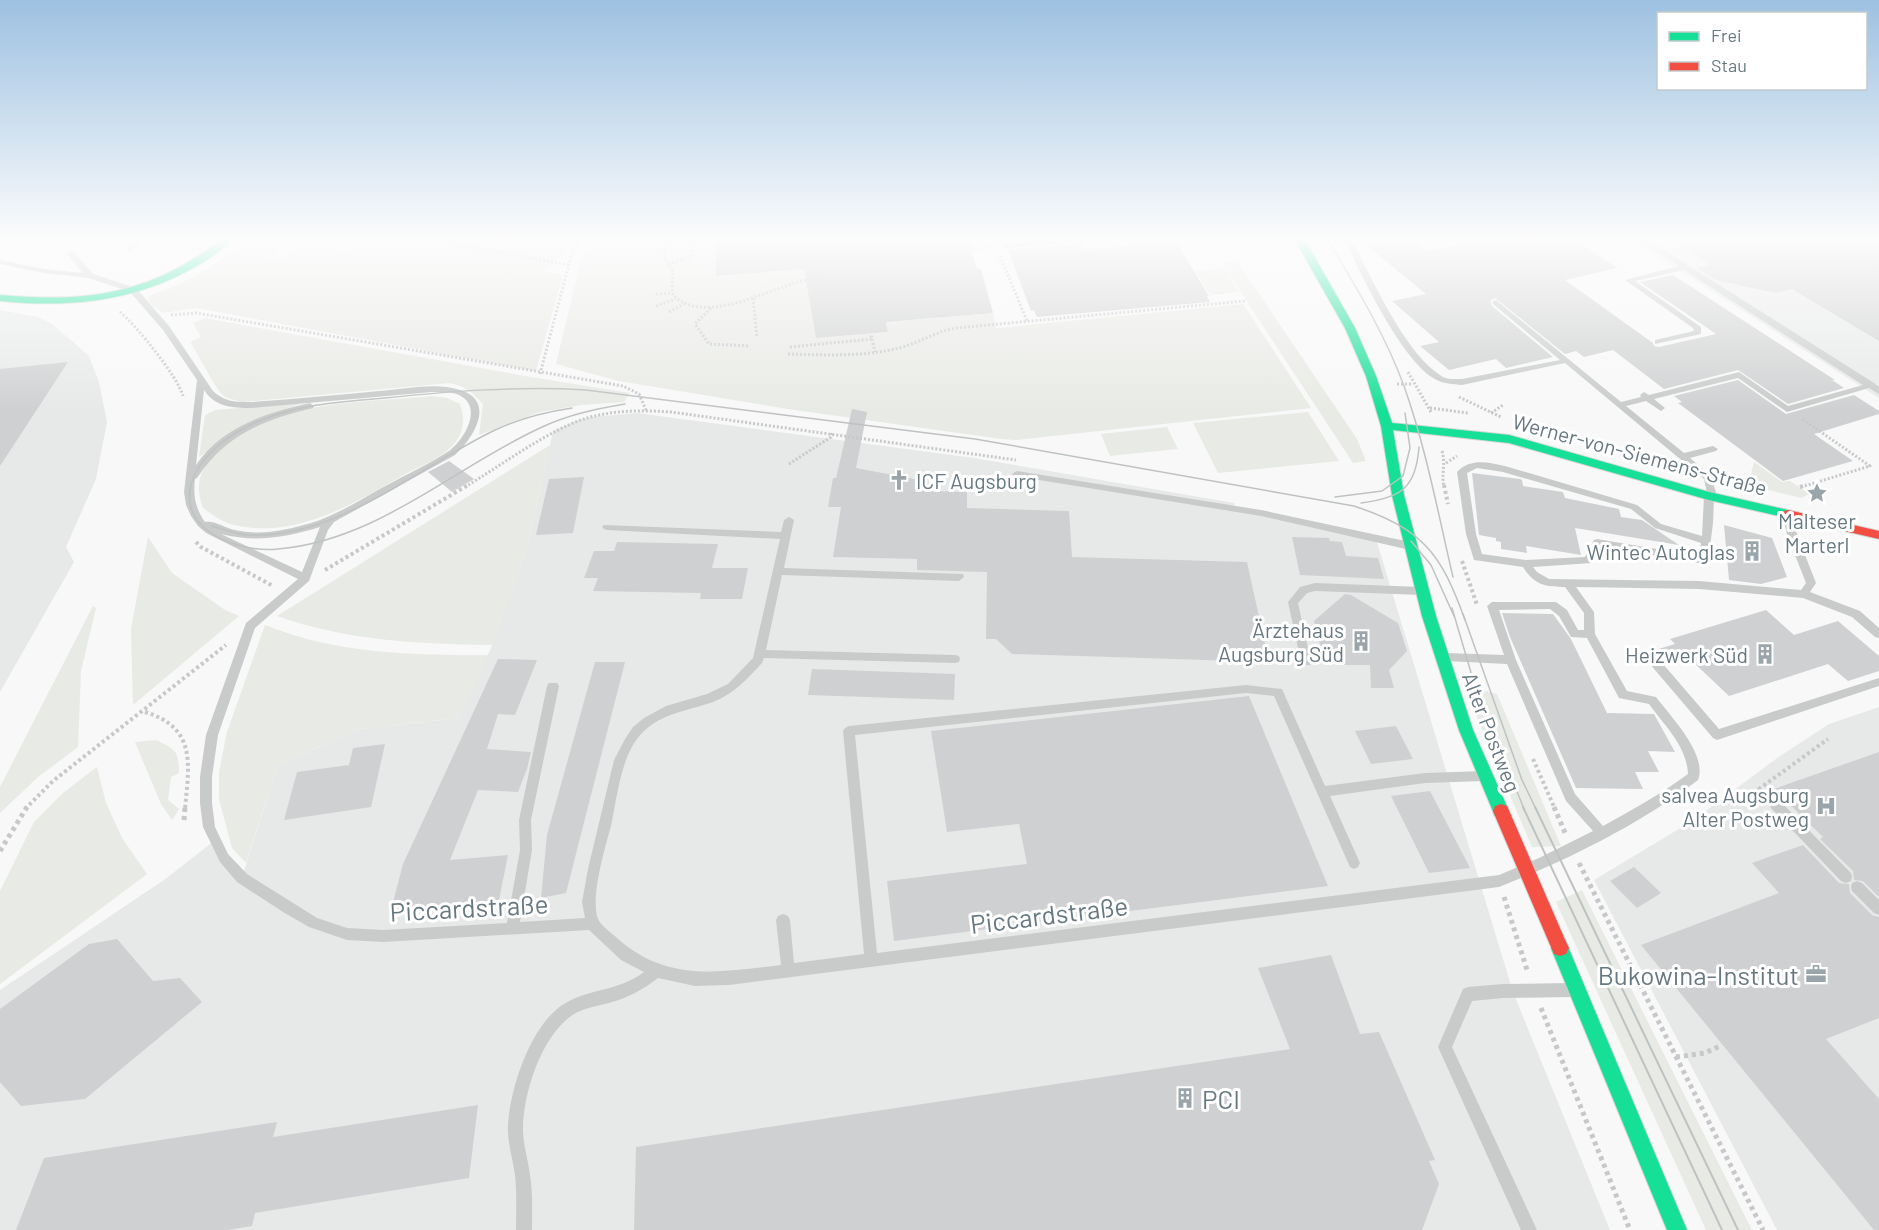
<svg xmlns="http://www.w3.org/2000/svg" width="1879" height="1230" viewBox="0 0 1879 1230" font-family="Barlow,sans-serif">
	<rect width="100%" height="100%" fill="#f8f8f8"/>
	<g fill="#e7e9e8">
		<polygon points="145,240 216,240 205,252 142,243"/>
		<polygon points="1631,240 1879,240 1879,398 1677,269"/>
		<polygon points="0,310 38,317 52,324 89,356 99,382 107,422 96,479 66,547 74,562 0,692"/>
		<polygon points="637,413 974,458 1234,503 1235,509 1376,539 1513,992 1610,1230 0,1230 0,990 164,880 214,841 242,877 277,767 354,730 458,718 490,650 529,541 553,431 576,421 592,417"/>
		<polygon points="1879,707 1879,1230 1777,1230 1594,880 1692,821 1780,756 1829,724"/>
	</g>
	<g fill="#e8eae5">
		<path d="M244,240H294L270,258L277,260L304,243L350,251L365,240H577L544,271L563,275L536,371L196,308L163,313L150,304L148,298L153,294C188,282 218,266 244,240Z"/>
		<polygon points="590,240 715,240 716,276 818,268 808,288 816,338 888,332 886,322 993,313 996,328 1243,304 1311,408 1015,440 1001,439 788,409 619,381 556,364 580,263"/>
		<polygon points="1237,261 1357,439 1366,461 1353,463 1221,262"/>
		<polygon points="1224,268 1239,292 1210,295 1195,271"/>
		<path d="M205,318L519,375L630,393L624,402L581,405L540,412L479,435L483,404C472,392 465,386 449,383L242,402C237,400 228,399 224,396C216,391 198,353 190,342L201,337L193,323Z"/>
		<path d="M432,396L447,398L460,404C465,419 464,434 452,446C441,458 423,465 409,472C358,501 300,538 239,526C225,524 214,516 203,508C194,484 200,468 218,451C272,399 362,403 432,396Z"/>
		<path d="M304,403C264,414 233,432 199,457L205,415L215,410Z"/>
		<polygon points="1308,412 1339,461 1218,473 1193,423"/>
		<polygon points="1167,427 1178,449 1110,456 1101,434"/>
		<path d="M550,445L529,541L492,645C418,644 348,641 277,616Z"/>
		<polygon points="1754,462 1782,482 1790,481 1810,494 1801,498 1748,485"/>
		<polygon points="148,537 172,573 225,610 239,616 133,705 131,629"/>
		<polygon points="93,606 96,608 81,671 78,747 38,777 0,813 0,787"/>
		<path d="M265,625C336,654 412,655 488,655L458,718L354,730L277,767L246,863L232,848L219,799V772L227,732Z"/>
		<polygon points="1482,690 1497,694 1561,846 1532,847 1467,694"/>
		<path d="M156,740C176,749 179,752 179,773L171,777L168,800L179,809L172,820L161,804L135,742Z"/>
		<polygon points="97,767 106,803 122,838 147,874 0,984 0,891 34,822 63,793"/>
		<polygon points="1582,890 1752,1230 1706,1230 1556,902"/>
	</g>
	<g fill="#cfd0d1">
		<polygon points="715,240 968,240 977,269 981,269 993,313 886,322 888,332 816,338 804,269 716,276"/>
		<polygon points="1360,240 1412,240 1427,251 1483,240 1576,240 1617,268 1565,280 1653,343 1654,346 1659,347 1716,334 1640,282 1673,275 1835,380 1832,380 1844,388 1788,404 1738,370 1664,389 1613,350 1584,357 1576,351 1565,354 1495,298 1490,301 1492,306 1553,357 1506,368 1496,359 1449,370 1420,346 1439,342 1392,301 1426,294"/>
		<polygon points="1706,240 1879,240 1879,341 1792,289 1776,293 1716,280 1697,268 1711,265 1680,246"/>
		<polygon points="1176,242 1209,296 1207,296 1210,302 1037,317 1034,310 1031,311 1008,250 1082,244 1082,250"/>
		<polygon points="68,362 0,466 0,369"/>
		<polygon points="1738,380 1786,414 1854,395 1879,411 1879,414 1814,434 1853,461 1783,481 1678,403 1682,402 1674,396"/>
		<polygon points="852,409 867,412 856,468 930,482 929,491 967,492 967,508 1069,511 1072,557 1247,562 1269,662 1012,654 996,639 986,639 987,572 917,570 917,559 833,557 841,507 828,507 833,478 836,478"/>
		<polygon points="449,461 474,479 452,492 428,472"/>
		<polygon points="1472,473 1520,479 1522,480 1523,486 1563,492 1565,498 1619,509 1621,517 1642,520 1679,545 1575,528 1581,555 1526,546 1527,553 1501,549 1501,542 1496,541 1496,538 1479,535"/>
		<polygon points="584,477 573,533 536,535 549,479"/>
		<polygon points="1724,525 1772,538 1787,577 1761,584 1729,580"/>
		<polygon points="1292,537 1329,538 1330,541 1342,542 1346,556 1378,558 1384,579 1300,575"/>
		<polygon points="617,542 718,544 712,568 748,568 742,599 700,599 701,593 593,591 598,578 584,578 594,551 614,551"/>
		<polygon points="1345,594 1351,595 1398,623 1407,651 1389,670 1394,688 1371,688 1370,665 1345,665 1321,648 1314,621"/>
		<polygon points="1766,610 1794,635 1838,621 1879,656 1879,671 1848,681 1828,664 1729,696 1690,659 1668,666 1652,651 1675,644 1670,639"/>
		<polygon points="1502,613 1553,614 1571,639 1607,713 1654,714 1675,752 1648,751 1659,772 1635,772 1643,789 1576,788 1510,637"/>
		<polygon points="498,659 537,660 515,715 498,714 487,749 531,752 527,769 518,792 478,790 450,860 508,855 499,900 391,910 403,864"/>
		<polygon points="595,662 625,662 566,893 541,898 547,835"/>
		<polygon points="812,669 955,674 954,700 808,695"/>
		<polygon points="1249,696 1328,886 894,941 887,881 1027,864 1019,824 947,832 931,731"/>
		<polygon points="1396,726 1413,759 1371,764 1355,731"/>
		<polygon points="385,744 371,807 284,820 297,772 349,765 353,748"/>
		<polygon points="1879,752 1879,897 1863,881 1854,880 1853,871 1820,839 1823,837 1774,789"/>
		<polygon points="1430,791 1470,868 1429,873 1391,796"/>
		<polygon points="1803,845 1839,883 1849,884 1850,893 1872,915 1879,917 1879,1018 1826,1039 1879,1099 1879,1230 1874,1230 1641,945 1779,893 1752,863"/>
		<polygon points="1634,867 1661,893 1637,908 1610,881"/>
		<polygon points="117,939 153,981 180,978 202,1002 85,1099 21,1106 0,1082 0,1009 89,944"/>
		<polygon points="1331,955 1360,1034 1379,1032 1435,1160 1429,1161 1439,1184 1422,1230 634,1230 636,1147 1290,1049 1258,968"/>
		<polygon points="478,1105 469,1178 255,1213 252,1226 227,1230 16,1230 44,1158 277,1122 273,1137"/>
	</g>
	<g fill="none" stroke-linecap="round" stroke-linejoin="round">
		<g stroke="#d4d5d6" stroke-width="2">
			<g id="fast">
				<path d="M221,240H232C221,251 208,260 195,267C134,302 68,308 0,301V295C88,303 150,294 221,240Z"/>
				<polygon points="1295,240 1305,240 1355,328 1376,376 1392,423 1509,435 1709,492 1788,510 1794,514 1788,518 1709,500 1509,443 1393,430 1404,495 1436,616 1473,730 1509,811 1507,816 1501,818 1495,816 1459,730 1422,616 1392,495 1381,426 1366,376 1345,328"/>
				<polygon points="1560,940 1566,942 1687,1230 1667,1230 1551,948 1554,942"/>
			</g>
		</g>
		<g stroke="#d4d5d6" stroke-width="2">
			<g id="jam">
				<polygon points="1788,510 1879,531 1879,539 1784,517 1782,514 1784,511"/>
				<polygon points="1501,804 1507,806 1566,942 1569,948 1566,954 1560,956 1554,954 1493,811 1495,806"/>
			</g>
		</g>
		<g stroke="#c7c8c9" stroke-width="3" stroke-dasharray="2 2" stroke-linecap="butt">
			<polyline points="433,240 569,265"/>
			<path d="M665,240L664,258L673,271L672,293C698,326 763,293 794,283C804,280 815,279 826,277"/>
			<polyline points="1131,240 1134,246"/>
			<polyline points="664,244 692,242 691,256 669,264"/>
			<polyline points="943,253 957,254 970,250"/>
			<polyline points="903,254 920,250 937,252"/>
			<polyline points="1000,256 1027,321"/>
			<polyline points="889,257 993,247"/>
			<polyline points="656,294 672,293"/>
			<polyline points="753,298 757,338"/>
			<polyline points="656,306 676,299"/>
			<polyline points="711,308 695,324 709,344 750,346"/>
			<path d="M120,312C136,325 178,377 183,396"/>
			<polyline points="669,312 684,304"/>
			<polyline points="171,315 196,313 623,386 639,394 646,410"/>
			<polyline points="872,339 875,352"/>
			<polyline points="790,347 872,339 871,334"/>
			<path d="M788,354C824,355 864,357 899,348C919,343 934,332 956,328L1245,301"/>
			<polyline points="1408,372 1431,412"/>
			<polyline points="540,374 571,256 580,240"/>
			<polyline points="1397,384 1413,384"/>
			<polyline points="1459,397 1501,417"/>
			<polyline points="1430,408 1468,413"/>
			<polyline points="1491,413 1503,405"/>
			<path d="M1442,451C1446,464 1441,474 1444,487"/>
			<polyline points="1446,463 1457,456"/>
			<polyline points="789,464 831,437 832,433"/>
			<path d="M465,487C502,465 548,430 587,418C615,410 643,410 671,412L1016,460"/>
			<polyline points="1801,487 1870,466 1802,419"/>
		</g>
		<g stroke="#c7c8c9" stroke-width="4" stroke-dasharray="3 3" stroke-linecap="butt">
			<polyline points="1444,485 1448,504"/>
			<polyline points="1800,487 1806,485"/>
			<polyline points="196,542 201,547 273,586"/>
			<polyline points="1462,561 1477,605"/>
			<polyline points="325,570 468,485"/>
			<path d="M145,712C197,728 189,764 185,809"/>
			<polyline points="1533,759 1555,809"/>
			<polyline points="1764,793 1759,789 1828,739"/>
			<polyline points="25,809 53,781 226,645"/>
		</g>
		<g stroke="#c7c8c9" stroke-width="5" stroke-dasharray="4 4" stroke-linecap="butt">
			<polyline points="1554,807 1566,835"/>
			<polyline points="184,820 185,807"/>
			<polyline points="0,851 27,807"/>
			<polyline points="1579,863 1763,1230"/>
			<polyline points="1504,897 1528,973"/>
			<polyline points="1541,1008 1630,1230"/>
			<polyline points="1676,1057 1705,1053 1722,1045"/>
		</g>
		<g fill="#c9cbcb" fill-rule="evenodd">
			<polygon points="133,240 141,240 133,251 127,251 126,249"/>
			<polygon points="1056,240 1086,240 1082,242 1005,248 1001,246 1005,244"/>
			<path d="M1345,240H1352C1371,277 1405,353 1440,375C1446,380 1454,379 1462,379L1560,360L1493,304L1492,302L1496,300L1621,402L1641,397L1640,395L1644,392L1649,395L1739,372L1788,406L1863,385L1684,270L1635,281L1701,327V334L1655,344V340L1694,331L1693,328L1625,280L1679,266L1639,240H1648L1874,383L1879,387V394L1869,388L1787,412L1738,378L1654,399L1665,408L1661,411L1646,401L1626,406L1684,453L1713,446L1718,449L1716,451L1690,458L1711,476L1717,496L1714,499L1713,523L1708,563L1704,564L1600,546L1592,563L1533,567L1537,572L1549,579L1699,581L1801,590L1806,583L1788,537L1782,516L1787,513L1792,516L1798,537L1816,583L1810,592L1860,611L1879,628V638L1875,637L1852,617L1803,598L1699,589L1576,587L1594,612L1595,634L1627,691L1656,697C1670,716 1708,754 1698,780C1642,823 1566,861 1499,887L729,985L695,986L658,978C643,990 627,998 609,1003C597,1006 584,1008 574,1014C542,1034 523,1093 523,1129C523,1144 528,1159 530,1175C533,1193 532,1212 532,1230H516C516,1212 517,1193 515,1175C513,1159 507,1142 508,1125C510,1088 531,1024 564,1004C590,988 617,992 644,972L621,960L589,930L383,942L347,940L309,927L283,912L237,882L220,862L203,827L200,803V777L206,735L246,623L298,579L206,533L198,526L191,516L186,505L184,492L197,380L163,330L130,292L89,278L44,273L0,264V260L44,269L83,273L66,253L70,251H73L93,274L136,288L169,326L213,391C225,402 235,402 251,402C294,399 336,395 379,391C405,389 435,382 460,390C497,401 473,439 455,455L334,522L328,530L309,581L255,628L218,735L212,777V803L215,827L228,854L247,874L317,918L347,928L383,930L507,923L520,850L519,820L547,686L549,683H557L559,686L531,820L532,850L520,922L585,918L582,902L588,869L614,760L625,739L633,727L644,718L666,706L707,694L728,684L753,658L780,539L607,530L604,529L602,527L604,525L781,532L784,520L789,517L794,520L784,568L963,574L964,577L959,581L782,575L766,650L955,655L959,656L960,659L959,662L955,663L764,658L762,663C746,680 735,693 713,702C688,711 662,713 643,732C621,753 617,798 611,826C605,848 590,898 598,919C601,926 612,933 617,938C667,983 720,972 781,965L776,920L778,916L783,914L788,916L790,920L794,963L864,954L843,731L845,728L849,726L1246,685L1282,689L1325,786L1425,773L1483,771L1487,772L1489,776L1487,780L1483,781L1425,783L1330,796L1360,863L1358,867L1354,869L1350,867L1274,696L1246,693L855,735L877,953L1499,875L1539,858L1593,831L1566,801L1507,664L1446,661L1442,660L1441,657L1442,654L1446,653L1504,655L1487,606L1492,602H1556L1567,610L1578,630H1584V613L1565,587C1545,587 1534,585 1523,567L1474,560L1466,534L1457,472C1470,458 1488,462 1505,466L1637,505L1661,524L1702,536L1704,496L1707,493L1704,479L1565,363L1462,385C1453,384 1443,384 1435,379C1402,361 1361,275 1345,240ZM204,390C215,407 233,408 251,408L432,392C441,392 451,391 459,395C484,407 464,440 449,451C431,463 411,472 393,482C366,496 340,514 311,523C287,530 260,536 235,530C225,528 215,520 205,522C195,508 193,495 195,479L197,478C226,434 264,420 313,408L314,406L310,403C268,412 221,427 196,465ZM1477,468L1503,472L1631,509L1655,528L1701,543L1699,556L1597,539L1594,540L1585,557L1526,560L1482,554L1476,534L1467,473ZM320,527L302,572L221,534C256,543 287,537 320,527ZM1550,609L1559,616L1571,637L1587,638L1619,698L1649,704C1664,725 1687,746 1688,774C1661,794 1632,810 1603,826L1575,794L1516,660L1499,610Z"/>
			<polygon points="1621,240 1638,240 1634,242 1621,243"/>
			<polygon points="1017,471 1261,510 1410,542 1415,546 1410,550 1261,516 1014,476 1012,474"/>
			<polygon points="1315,583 1422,587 1427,591 1422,595 1315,591 1307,593 1298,603 1311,662 1310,665 1302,665 1301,662 1288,602 1300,587"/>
			<polygon points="1653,656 1657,657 1719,729 1879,678 1879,686 1717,740 1713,738 1649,663 1648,660 1649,657"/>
			<polygon points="1775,799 1779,800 1851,873 1852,877 1851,881 1846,883 1841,881 1771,808 1769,804 1771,800"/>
			<polygon points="1857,881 1862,883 1879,900 1879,915 1874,913 1852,891 1851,887 1852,883"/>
			<polygon points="1572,983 1577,985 1579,990 1577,995 1572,997 1503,998 1472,1001 1452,1047 1537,1230 1521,1230 1438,1047 1463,989 1468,987 1503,984"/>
		</g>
		<use href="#fast" fill="#16e098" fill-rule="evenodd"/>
		<use href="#jam" fill="#f24e42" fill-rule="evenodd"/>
		<g stroke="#bfc2c2" stroke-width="1.5">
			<path d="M1328,240C1356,287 1385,334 1404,386C1426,448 1438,513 1453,577"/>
			<path d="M625,404C595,409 567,415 540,428C453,468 377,541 278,549C242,553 179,533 191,485C198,457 227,436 252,424C294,404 340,402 385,398C452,391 518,386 586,390L975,439L1354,506C1423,529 1441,553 1465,620"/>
			<polyline points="1335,497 1382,491 1403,476 1410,448 1405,413"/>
			<path d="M1361,503C1401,498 1416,488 1419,447"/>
			<path d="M212,526C223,529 236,534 247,535C336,540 417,468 493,431C518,419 545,412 572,408"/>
			<polyline points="1411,541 1431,565 1454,616"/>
			<polyline points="1452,608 1475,686 1524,809"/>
			<polyline points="1463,614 1522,780 1536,809"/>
		</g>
		<g stroke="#bfc2c2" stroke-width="2">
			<polyline points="1523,807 1722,1230"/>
			<polyline points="1535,807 1738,1230"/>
		</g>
	</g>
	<linearGradient id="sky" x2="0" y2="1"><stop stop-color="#9dc1e1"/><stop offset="0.58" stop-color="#fcfcfc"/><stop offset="1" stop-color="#fcfcfc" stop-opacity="0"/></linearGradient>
	<rect width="1879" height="412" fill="url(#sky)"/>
	<defs>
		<g id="church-bare" transform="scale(1.62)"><path d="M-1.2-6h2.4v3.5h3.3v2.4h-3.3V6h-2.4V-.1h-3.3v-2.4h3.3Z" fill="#99a5aa" stroke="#fff" stroke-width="2.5" paint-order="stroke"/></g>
		<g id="sight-bare" transform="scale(1.62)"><path d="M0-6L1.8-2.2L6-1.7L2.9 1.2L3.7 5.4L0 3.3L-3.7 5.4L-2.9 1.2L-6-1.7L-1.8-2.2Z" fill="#99a5aa" stroke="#fff" stroke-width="2.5" paint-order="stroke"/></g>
		<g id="building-bare" transform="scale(1.62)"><path d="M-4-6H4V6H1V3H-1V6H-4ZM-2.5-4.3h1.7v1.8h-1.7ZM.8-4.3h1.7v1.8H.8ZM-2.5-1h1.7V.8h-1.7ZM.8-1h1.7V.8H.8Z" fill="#99a5aa" stroke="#fff" stroke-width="2.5" paint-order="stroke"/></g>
		<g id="hospital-bare" transform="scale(1.62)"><path d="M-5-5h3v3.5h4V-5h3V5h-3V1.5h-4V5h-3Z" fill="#99a5aa" stroke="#fff" stroke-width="2.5" paint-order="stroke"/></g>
		<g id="office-bare" transform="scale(1.62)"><path d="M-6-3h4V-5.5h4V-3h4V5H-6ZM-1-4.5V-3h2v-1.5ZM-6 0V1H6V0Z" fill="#99a5aa" stroke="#fff" stroke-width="2.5" paint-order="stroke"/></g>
	</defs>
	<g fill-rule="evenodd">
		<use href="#church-bare" x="899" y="480"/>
		<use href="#sight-bare" x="1817" y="493"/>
		<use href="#building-bare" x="1752" y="551"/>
		<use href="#building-bare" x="1361" y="641"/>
		<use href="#building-bare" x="1765" y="654"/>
		<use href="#hospital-bare" x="1826" y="806"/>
		<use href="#office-bare" x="1816" y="974"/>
		<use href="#building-bare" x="1185" y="1098"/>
	</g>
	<g text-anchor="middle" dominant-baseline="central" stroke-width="6" stroke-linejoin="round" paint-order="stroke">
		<g font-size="21" fill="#667880" stroke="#fff">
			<text transform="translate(1640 454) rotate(15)">Werner-von-Siemens-Straße</text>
			<text transform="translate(1492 732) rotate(69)">Alter Postweg</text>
		</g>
		<g font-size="21" fill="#667880" stroke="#fff" text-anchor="end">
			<text x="916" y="480" text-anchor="start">ICF Augsburg</text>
			<text x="1817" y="520" text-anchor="middle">Malteser<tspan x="1817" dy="24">Marterl</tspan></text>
			<text x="1735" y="551">Wintec Autoglas</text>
			<text x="1344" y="629">Ärztehaus<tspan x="1344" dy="24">Augsburg Süd</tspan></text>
			<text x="1748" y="654">Heizwerk Süd</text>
			<text x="1809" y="794">salvea Augsburg<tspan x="1809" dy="24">Alter Postweg</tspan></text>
		</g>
		<g font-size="26" fill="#667880" stroke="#fff">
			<text transform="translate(469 907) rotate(-3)">Piccardstraße</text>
			<text transform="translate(1049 914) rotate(-7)">Piccardstraße</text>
		</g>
		<g font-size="26" fill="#667880" stroke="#fff" text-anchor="end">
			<text x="1799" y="974">Bukowina-Institut</text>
			<text x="1202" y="1098" text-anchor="start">PCI</text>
		</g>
	</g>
	<rect x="1657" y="12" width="210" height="78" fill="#ffffff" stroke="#c2c9cc" stroke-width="1.5"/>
	<rect x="1669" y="32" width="30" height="9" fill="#16e098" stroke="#c2c9cc" stroke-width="1.5"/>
	<text x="1711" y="42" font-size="18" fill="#667880">Frei</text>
	<rect x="1669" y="62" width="30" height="9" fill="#f24e42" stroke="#c2c9cc" stroke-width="1.5"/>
	<text x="1711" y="72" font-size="18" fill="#667880">Stau</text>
</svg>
